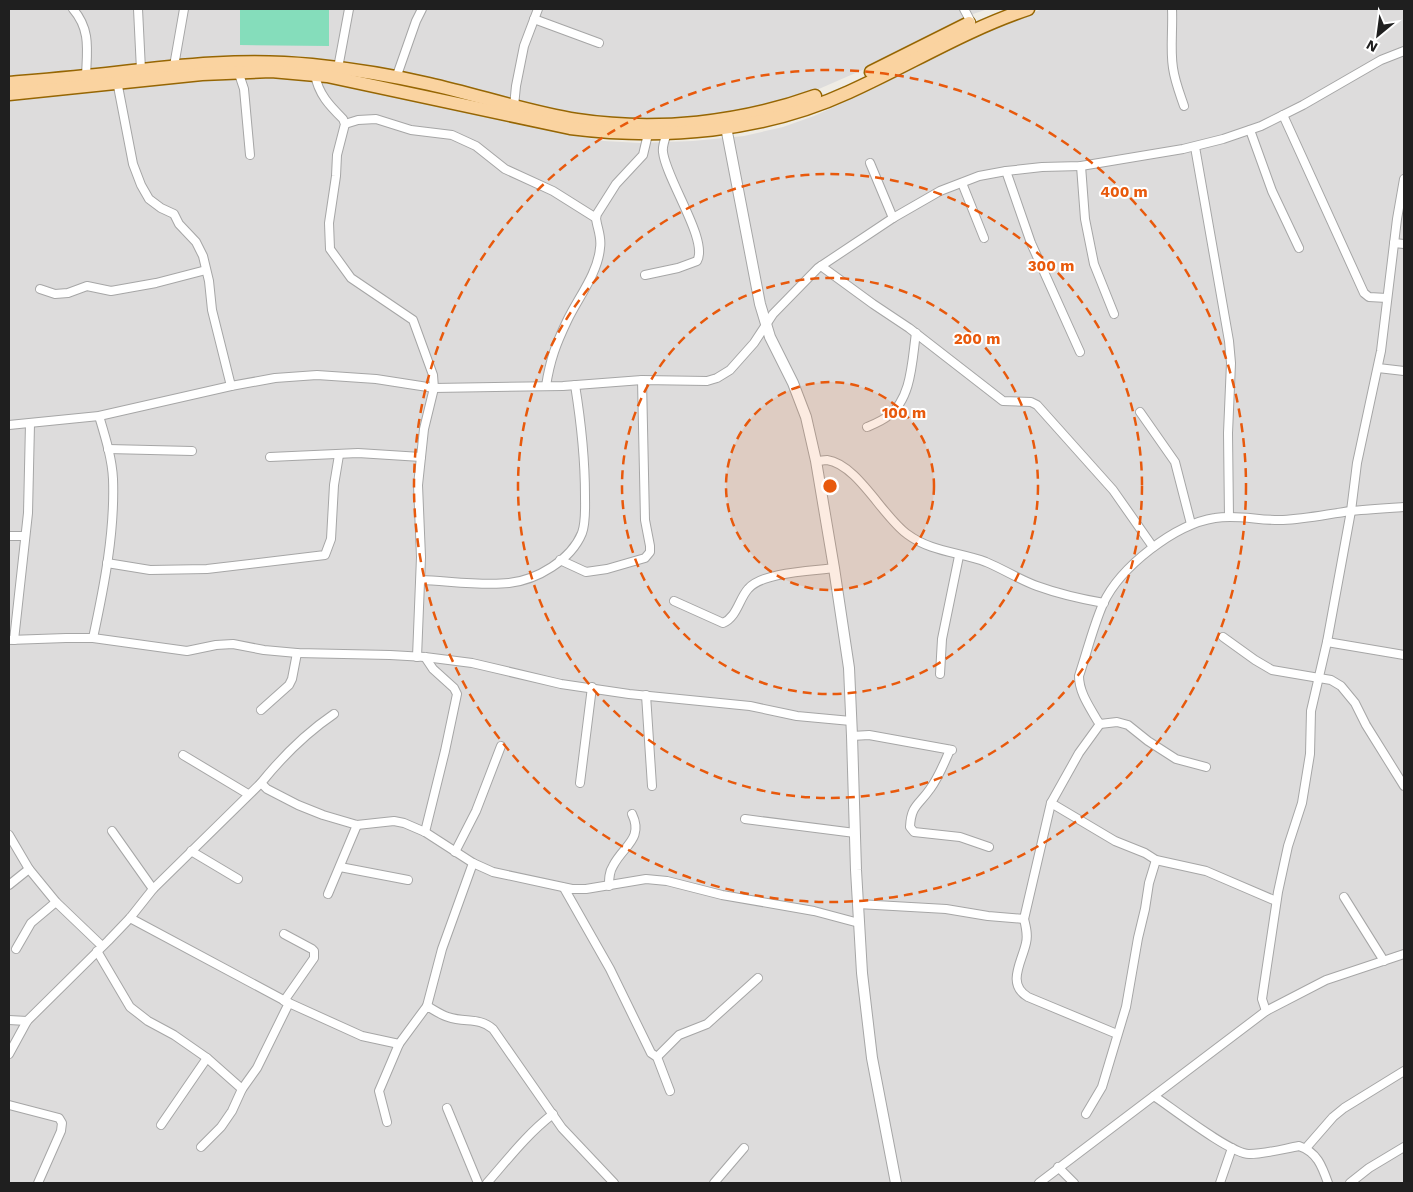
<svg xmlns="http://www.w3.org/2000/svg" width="1413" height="1192" viewBox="0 0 1413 1192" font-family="'Work Sans',sans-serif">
	<rect width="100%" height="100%" fill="#efece5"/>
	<g fill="#dddcdc">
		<polygon points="9,9 988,9 973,14 867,68 805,95 750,111 648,121 572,115 361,64 298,56 199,58 9,79"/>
		<polygon points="1043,9 1404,9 1404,1183 9,1183 9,100 184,80 270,77 333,83 557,132 604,141 640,143 693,141 744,136 783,127 814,116 873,89 934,57 1005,22"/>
	</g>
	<polygon fill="#85ddbb" points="240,9 329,9 329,46 240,45"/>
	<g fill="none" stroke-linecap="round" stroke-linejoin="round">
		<g stroke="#a6a6a6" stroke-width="10">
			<g id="minor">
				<path d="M73,9C91,30 87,50 86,76"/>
				<polyline points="138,9 141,70"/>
				<polyline points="964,9 971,22"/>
				<path d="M1172,9C1173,29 1170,49 1173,68C1175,82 1180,94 1184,106"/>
				<polyline points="534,19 599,43"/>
				<polyline points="174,66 184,9"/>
				<polyline points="338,68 349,9"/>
				<polyline points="238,71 244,89 250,155"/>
				<path d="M315,74C318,94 330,106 343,119L345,124L337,155L336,176L329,223L330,249L351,278L413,320L433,375L434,388L424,429L418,485L421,557L417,657"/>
				<polyline points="396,78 416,21 422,9"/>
				<polyline points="117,81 133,164 141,185 149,199 161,208 174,214 179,224 196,242 203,256 209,281 212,310 231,386"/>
				<polyline points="514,106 516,86 524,46 538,9"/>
				<polyline points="1283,115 1364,293 1369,297 1387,298"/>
				<polyline points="345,124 358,120 376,119 411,130 452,135 476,146 505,169 553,191 596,218"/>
				<polyline points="1250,130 1272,191 1299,248"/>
				<polyline points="1195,147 1229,341 1231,363 1228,433 1229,517"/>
				<polyline points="870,163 893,218"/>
				<polyline points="1081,166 1085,219 1094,264 1114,314"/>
				<polyline points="1006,171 1031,243 1080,352"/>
				<polyline points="962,183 984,238"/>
				<polyline points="1394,243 1404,244"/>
				<polyline points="821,266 873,304 909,328 1003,401 1031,402 1037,405 1113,490 1153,547"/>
				<path d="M645,275L678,268L697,261C709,241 666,179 663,152C662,146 665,139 667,133"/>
				<polyline points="40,289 55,294 68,293 87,286 111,291 156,283 206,270"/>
				<polyline points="1378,368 1404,371"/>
				<path d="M546,386C550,360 556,344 567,321C578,298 598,273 600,248C602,237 597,228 596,218L597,214L616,184L643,155L648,134"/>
				<polyline points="1140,412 1175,462 1191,524"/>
				<polyline points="9,425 99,416 231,386 275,378 317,375 376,379 434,388 563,386 642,380 707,381 717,378 730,370 754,343 773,314 818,268 893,218 940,191 979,176 1006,171 1042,167 1081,166 1183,149 1223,139 1261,126 1303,105 1381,60 1404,51"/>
				<path d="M867,427C874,424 882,421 888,416C912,399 912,360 916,333"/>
				<polyline points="108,449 192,451"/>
				<polyline points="270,457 358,453 421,457"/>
				<path d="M816,461C820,461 824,460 827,460C857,464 883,517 907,534C931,552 959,552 986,562C1003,569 1020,580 1037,586C1059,594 1081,599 1104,603"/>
				<polyline points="9,536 25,536"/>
				<polyline points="560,560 586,572 607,569 645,558 650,552 650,546 645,520 642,380"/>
				<polyline points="107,563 150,570 207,569 325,555 331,539 334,485 339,455"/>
				<path d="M421,580C448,581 482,586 509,583C537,580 571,560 582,533C586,522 585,508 585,496C585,458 581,422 575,385"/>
				<path d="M674,601L723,623C737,617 739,599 748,589C762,572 812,571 834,568"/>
				<polyline points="1223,637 1255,660 1272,670 1331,680 1341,686 1355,703 1366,725 1404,786"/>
				<path d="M93,638C104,587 115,532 113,479C112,458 105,436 99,416"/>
				<polyline points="9,640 66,638 93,638 187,651 216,645 233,644 264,650 297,653 390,655 425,657 472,663 561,684 629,694 750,706 797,716 851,721"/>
				<polyline points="14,640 28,513 30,424"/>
				<polyline points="1327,642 1404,655"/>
				<polyline points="940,674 942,639 959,556"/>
				<polyline points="646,695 652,786"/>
				<polyline points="261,710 289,685 292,679 297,653"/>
				<polyline points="1100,724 1079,753 1051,803 1115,841 1145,853 1156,860 1206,871 1276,901"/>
				<polyline points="852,736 869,735 952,750"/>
				<path d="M950,750C944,763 939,777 930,789C919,805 911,805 910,827L914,832L960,837L989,847"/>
				<polyline points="183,755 248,794"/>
				<path d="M1206,767L1176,759L1148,741L1128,725L1117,722L1100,724L1097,720C1089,706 1079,692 1079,676C1087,652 1093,627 1103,604C1120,567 1175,524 1215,518C1238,514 1260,521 1283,520C1306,519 1328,514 1351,511C1369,509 1387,508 1404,507"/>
				<path d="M261,783C282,757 306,733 334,714"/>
				<polyline points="580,783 592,687"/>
				<polyline points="745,819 855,833"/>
				<polyline points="112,831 153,889"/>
				<polyline points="425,832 445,751 457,694 454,688 433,669 425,657"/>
				<polyline points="9,835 29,869 56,902 102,946"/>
				<polyline points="191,851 238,879"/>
				<polyline points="455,852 476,811 501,746"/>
				<polyline points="340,867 408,880"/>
				<polyline points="9,885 29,869"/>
				<path d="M609,886C609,879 609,872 613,866C623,846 644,839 632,814"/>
				<polyline points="564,888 610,969 651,1053 657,1057 670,1091"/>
				<polyline points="328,894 357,825"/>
				<polyline points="1344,897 1384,961"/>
				<polyline points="858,904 946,909 988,916 1024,919 1051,803"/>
				<polyline points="130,918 289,1003 362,1036 399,1044"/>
				<path d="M1024,919C1026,927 1028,935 1026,943C1022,962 1006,984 1028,997L1117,1034"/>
				<polyline points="284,934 312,949 314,951 314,958 284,1001"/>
				<polyline points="16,949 31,923 56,902"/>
				<polyline points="97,951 130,1007 148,1021 174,1035 207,1058 242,1089"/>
				<polyline points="427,1006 442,949 473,863"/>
				<polyline points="1266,1011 1262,999 1278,892 1288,846 1302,803 1310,754 1311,711 1327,642 1351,511 1357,463 1381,351 1397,219 1404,179"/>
				<polyline points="9,1020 27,1021"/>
				<polyline points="9,1054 27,1021 108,941 130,918 153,889 261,783 267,789 298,805 323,815 357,825 394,821 404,823 425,832 473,863 493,872 572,889 586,889 646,879 667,881 722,895 814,911 859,923"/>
				<polyline points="657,1057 679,1035 707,1024 758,978"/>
				<path d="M1154,1096C1172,1108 1231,1154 1249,1154C1265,1154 1283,1149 1299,1146C1317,1152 1322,1166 1328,1183"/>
				<polyline points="9,1105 59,1118 62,1123 61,1131 38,1183"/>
				<polyline points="447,1108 478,1183"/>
				<polyline points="1086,1114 1102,1087 1126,1007 1138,938 1145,909 1149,883 1156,860"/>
				<path d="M387,1122L379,1091L399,1044L427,1006C434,1010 441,1015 448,1017C466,1023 479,1017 493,1029L562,1128L614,1183"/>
				<polyline points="161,1125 207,1058"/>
				<polyline points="201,1147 221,1127 232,1111 242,1089 257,1068 289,1003"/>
				<polyline points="1306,1148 1333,1117 1344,1108 1404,1071"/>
				<polyline points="1058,1167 1074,1183"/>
				<path d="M487,1183C508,1159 527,1134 553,1114"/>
				<polyline points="714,1183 744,1148"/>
				<polyline points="1039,1183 1266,1011 1326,980 1404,954"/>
				<polyline points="1220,1183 1232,1148"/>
				<polyline points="1350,1183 1369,1168 1404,1147"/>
			</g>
		</g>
		<g stroke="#a6a6a6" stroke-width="12">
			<polyline id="tertiary" points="726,127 760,304 770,337 793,383 806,417 816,461 834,568 849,668 852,736 856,870 862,973 872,1058 896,1183"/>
		</g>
		<g stroke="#966603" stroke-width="15">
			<g id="primary">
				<polyline points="871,72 969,23"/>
				<path d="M9,83C44,80 80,77 115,73C180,65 246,58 312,65C351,69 390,75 429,84C478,95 527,112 577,120C656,132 740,123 815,96"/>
				<path d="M9,94L202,74L271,71L327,76L570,128C664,140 762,132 849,92C909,65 965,30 1028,9"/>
			</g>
		</g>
		<use href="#minor" stroke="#fff" stroke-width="8"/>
		<use href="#tertiary" stroke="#fff" stroke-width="10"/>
		<use href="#primary" stroke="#fad3a0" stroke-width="12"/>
	</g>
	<circle cx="830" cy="486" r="104" fill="#e8590c" fill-opacity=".12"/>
	<g fill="none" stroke="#e8590c" stroke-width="2.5" stroke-dasharray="9 6">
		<circle cx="830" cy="486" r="104"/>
		<circle cx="830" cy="486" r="208"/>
		<circle cx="830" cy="486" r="312"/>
		<circle cx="830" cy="486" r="416"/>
	</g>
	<circle cx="830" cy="486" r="8" fill="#e8590c" stroke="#fff" stroke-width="2.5"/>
	<g font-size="15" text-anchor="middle" font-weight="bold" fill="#e8590c" stroke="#fff" stroke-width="4" stroke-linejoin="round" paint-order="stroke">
		<text x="1124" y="197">400 m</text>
		<text x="1051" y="271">300 m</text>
		<text x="977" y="344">200 m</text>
		<text x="904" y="418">100 m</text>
	</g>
	<rect width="1413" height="1192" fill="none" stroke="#1f1f1f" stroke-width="20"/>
	<g transform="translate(1378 35) rotate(209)" stroke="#ffffff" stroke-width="4" paint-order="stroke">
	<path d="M0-4L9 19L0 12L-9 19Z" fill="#1f1f1f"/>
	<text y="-8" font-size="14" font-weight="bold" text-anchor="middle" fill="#1f1f1f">N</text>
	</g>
</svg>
